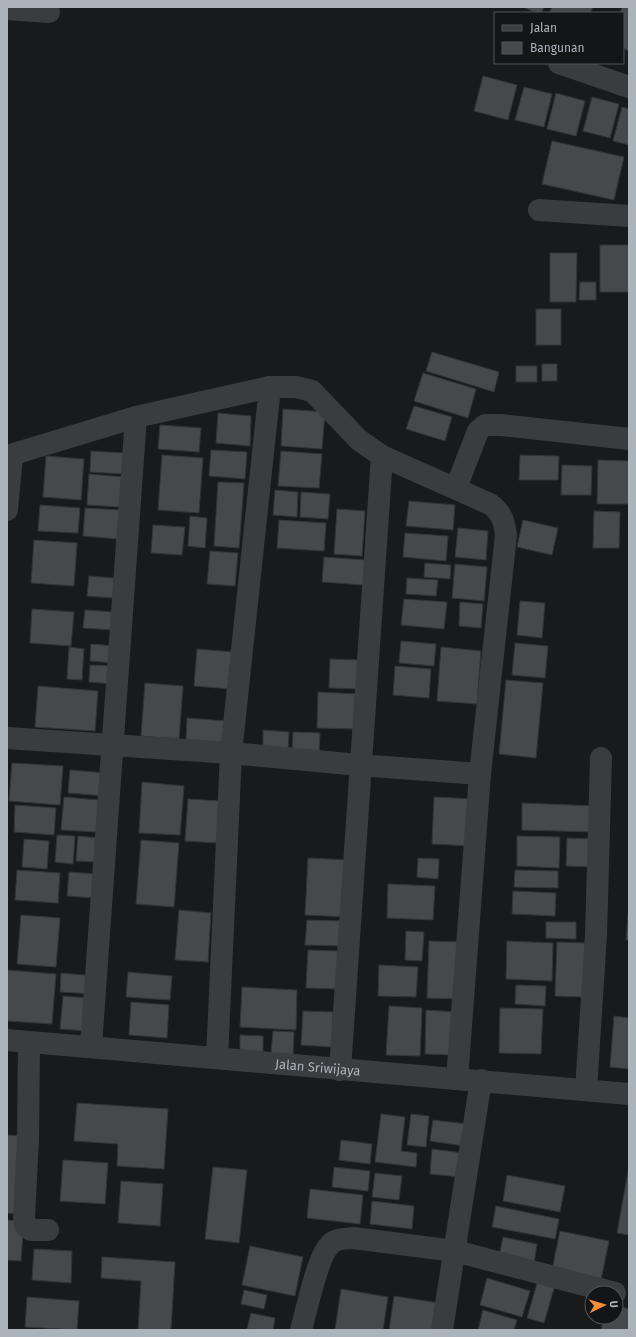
<svg xmlns="http://www.w3.org/2000/svg" width="636" height="1337" viewBox="0 0 636 1337" font-family="'Fira Sans',sans-serif">
	<rect width="100%" height="100%" fill="#191a1b"/>
	<g fill="#46484b" stroke="#333437">
		<polygon points="523,7 544,7 541,13 536,13"/>
		<polygon points="552,7 593,7 590,13 549,13"/>
		<polygon points="622,7 629,7 629,51 623,48 623,13 620,13"/>
		<polygon points="483,76 517,85 508,120 474,111"/>
		<polygon points="524,87 552,94 544,127 515,120"/>
		<polygon points="556,93 585,101 576,136 547,129"/>
		<polygon points="592,97 619,104 610,138 583,131"/>
		<polygon points="622,107 629,109 629,145 613,141"/>
		<polygon points="552,141 624,157 614,200 542,184"/>
		<rect x="600" y="245" width="29" height="47"/>
		<polygon points="550,253 577,253 576,302 550,302"/>
		<polygon points="580,282 596,282 596,300 579,300"/>
		<rect x="536" y="309" width="25" height="36"/>
		<polygon points="432,352 499,372 494,392 426,371"/>
		<rect x="542" y="364" width="15" height="17"/>
		<rect x="516" y="366" width="21" height="16"/>
		<polygon points="423,373 476,389 468,418 414,401"/>
		<polygon points="414,406 452,417 445,441 406,429"/>
		<polygon points="283,409 325,412 322,449 281,446"/>
		<polygon points="218,413 251,416 250,446 216,443"/>
		<polygon points="160,425 201,428 199,452 158,449"/>
		<polygon points="211,450 247,452 245,479 209,476"/>
		<polygon points="91,451 124,453 123,474 90,472"/>
		<polygon points="281,451 322,454 319,488 278,486"/>
		<polygon points="162,455 203,458 199,513 158,510"/>
		<polygon points="520,455 559,456 558,480 519,480"/>
		<polygon points="46,456 84,459 81,500 43,497"/>
		<polygon points="598,460 629,461 629,504 597,504"/>
		<polygon points="562,465 592,466 591,495 561,495"/>
		<polygon points="89,474 123,477 121,507 87,505"/>
		<polygon points="218,482 244,483 239,548 214,546"/>
		<polygon points="275,490 298,492 297,517 273,515"/>
		<polygon points="301,492 330,494 328,519 300,517"/>
		<polygon points="409,501 455,505 453,530 406,526"/>
		<polygon points="40,505 80,508 78,533 38,531"/>
		<polygon points="85,508 120,510 118,539 83,536"/>
		<polygon points="337,509 365,511 362,556 334,554"/>
		<polygon points="594,511 620,512 619,548 593,548"/>
		<polygon points="190,516 207,518 205,548 188,546"/>
		<polygon points="279,520 326,523 324,551 277,548"/>
		<polygon points="523,520 558,528 552,555 517,547"/>
		<polygon points="153,525 185,527 182,555 151,553"/>
		<polygon points="458,528 488,531 486,560 455,557"/>
		<polygon points="405,533 448,536 446,561 403,557"/>
		<polygon points="34,540 77,543 74,586 31,583"/>
		<polygon points="210,551 238,553 235,586 207,584"/>
		<polygon points="324,557 365,560 364,585 322,582"/>
		<polygon points="425,563 451,565 450,579 424,577"/>
		<polygon points="455,564 487,567 484,601 452,598"/>
		<polygon points="89,576 114,578 113,598 87,596"/>
		<polygon points="407,578 438,580 436,596 406,594"/>
		<polygon points="404,599 447,602 444,629 401,625"/>
		<polygon points="520,601 545,603 542,638 517,635"/>
		<polygon points="460,602 483,604 481,628 459,626"/>
		<polygon points="32,609 74,612 71,646 30,643"/>
		<polygon points="85,610 114,612 113,630 83,628"/>
		<polygon points="401,641 436,644 434,666 399,663"/>
		<polygon points="515,643 548,646 545,678 512,675"/>
		<polygon points="91,644 116,646 115,663 90,661"/>
		<polygon points="69,647 84,649 82,680 67,679"/>
		<polygon points="441,647 481,651 477,704 437,701"/>
		<polygon points="197,649 233,652 230,689 194,686"/>
		<polygon points="330,659 360,660 359,689 329,688"/>
		<polygon points="90,665 114,666 113,684 89,682"/>
		<polygon points="395,666 431,669 429,698 393,695"/>
		<polygon points="506,680 543,683 536,758 499,754"/>
		<polygon points="145,683 183,686 179,739 141,736"/>
		<polygon points="38,686 98,691 95,731 35,727"/>
		<polygon points="318,692 358,694 356,729 317,728"/>
		<polygon points="187,718 227,721 226,744 186,741"/>
		<polygon points="263,730 289,732 288,751 263,749"/>
		<polygon points="293,732 320,733 319,753 292,752"/>
		<polygon points="12,763 63,766 60,805 9,801"/>
		<polygon points="70,770 107,773 105,796 68,793"/>
		<polygon points="142,782 184,786 180,835 139,833"/>
		<polygon points="64,797 99,800 97,832 61,830"/>
		<polygon points="434,797 475,799 473,846 432,844"/>
		<polygon points="188,799 221,801 218,843 185,841"/>
		<polygon points="522,803 595,806 594,832 522,830"/>
		<polygon points="15,805 56,808 54,835 14,832"/>
		<polygon points="57,835 75,836 73,864 55,862"/>
		<polygon points="78,836 99,838 97,862 76,861"/>
		<polygon points="517,836 560,837 559,868 517,866"/>
		<polygon points="567,838 593,839 592,867 566,866"/>
		<polygon points="24,839 49,841 47,869 22,867"/>
		<polygon points="141,840 179,843 174,907 136,904"/>
		<polygon points="308,858 349,860 346,917 305,915"/>
		<polygon points="418,858 439,859 438,879 417,877"/>
		<polygon points="17,870 60,873 58,903 15,900"/>
		<polygon points="515,870 558,871 558,888 514,887"/>
		<polygon points="69,872 96,874 94,898 67,896"/>
		<polygon points="388,884 435,886 433,920 387,918"/>
		<polygon points="513,891 556,893 555,916 512,914"/>
		<polygon points="179,910 211,913 208,962 175,960"/>
		<polygon points="628,914 629,915 629,940 626,940"/>
		<polygon points="21,915 60,918 56,967 17,964"/>
		<polygon points="307,920 343,921 342,946 305,945"/>
		<polygon points="546,922 576,922 576,939 546,938"/>
		<polygon points="406,931 424,932 422,961 405,960"/>
		<polygon points="429,941 465,942 462,999 427,998"/>
		<polygon points="507,941 553,943 552,981 506,979"/>
		<polygon points="557,942 585,943 583,997 555,996"/>
		<polygon points="308,950 340,951 339,989 306,988"/>
		<polygon points="379,965 418,967 416,997 378,996"/>
		<polygon points="7,970 56,974 52,1024 7,1021"/>
		<polygon points="128,972 172,976 170,1000 126,997"/>
		<polygon points="61,973 95,976 93,994 60,992"/>
		<polygon points="516,985 546,986 545,1006 515,1004"/>
		<polygon points="242,987 297,990 296,1030 240,1027"/>
		<polygon points="63,996 90,998 87,1031 60,1029"/>
		<polygon points="131,1002 169,1005 167,1038 129,1035"/>
		<polygon points="389,1006 422,1008 420,1056 386,1055"/>
		<polygon points="500,1008 543,1009 541,1054 499,1053"/>
		<polygon points="426,1010 458,1012 456,1055 425,1054"/>
		<polygon points="303,1011 333,1012 332,1047 301,1045"/>
		<polygon points="614,1016 629,1018 629,1069 610,1067"/>
		<polygon points="273,1031 294,1032 293,1055 271,1054"/>
		<polygon points="240,1035 263,1036 263,1056 240,1055"/>
		<polygon points="77,1103 168,1109 164,1169 117,1166 118,1144 74,1141"/>
		<polygon points="381,1114 405,1117 401,1151 417,1153 416,1167 375,1162"/>
		<polygon points="411,1114 429,1116 426,1147 407,1145"/>
		<polygon points="433,1120 467,1124 464,1146 430,1141"/>
		<polygon points="7,1135 24,1136 19,1214 7,1213"/>
		<polygon points="341,1140 372,1144 370,1164 339,1160"/>
		<polygon points="432,1149 463,1153 460,1177 430,1174"/>
		<polygon points="63,1160 108,1163 105,1204 60,1201"/>
		<polygon points="629,1166 629,1235 617,1233"/>
		<polygon points="213,1167 247,1170 239,1243 205,1239"/>
		<polygon points="334,1167 370,1171 368,1191 332,1187"/>
		<polygon points="375,1173 402,1176 399,1200 372,1197"/>
		<polygon points="507,1175 565,1186 560,1212 503,1201"/>
		<polygon points="121,1181 163,1184 160,1226 118,1223"/>
		<polygon points="310,1189 363,1195 360,1224 307,1218"/>
		<polygon points="372,1201 414,1206 412,1229 370,1224"/>
		<polygon points="496,1206 559,1219 555,1239 492,1227"/>
		<polygon points="7,1220 24,1221 21,1261 7,1260"/>
		<polygon points="560,1231 609,1241 601,1280 552,1270"/>
		<polygon points="503,1237 537,1244 534,1264 499,1257"/>
		<polygon points="250,1246 303,1257 295,1296 242,1285"/>
		<polygon points="34,1249 72,1251 71,1283 32,1280"/>
		<polygon points="102,1257 175,1262 171,1330 138,1330 141,1281 101,1278"/>
		<polygon points="487,1278 530,1291 522,1317 480,1305"/>
		<polygon points="538,1280 555,1285 544,1323 527,1318"/>
		<polygon points="341,1289 388,1297 383,1330 335,1330"/>
		<polygon points="244,1290 267,1295 264,1309 241,1304"/>
		<polygon points="394,1296 439,1303 435,1330 389,1330"/>
		<polygon points="27,1297 79,1301 77,1330 25,1327"/>
		<polygon points="616,1305 629,1309 629,1330 601,1330 604,1317 616,1317"/>
		<polygon points="483,1310 517,1320 514,1330 478,1330"/>
		<polygon points="251,1313 275,1318 273,1330 247,1329"/>
	</g>
	<g fill="none" stroke-linecap="round" stroke-linejoin="round">
		<g stroke="#3a3d40" stroke-width="22">
			<polyline points="7,9 49,12"/>
			<polyline points="559,63 629,87"/>
			<polyline points="539,210 629,216"/>
			<path d="M7,456L136,417L270,387H296L312,391L359,440L382,456L490,504C502,513 504,521 506,535L480,774L457,1079"/>
			<polyline points="456,488 478,431 485,425 501,425 629,439"/>
			<polyline points="7,510 12,455"/>
			<polyline points="7,738 231,753 359,765 480,774"/>
			<path id="s1" d="M7,1040L629,1094"/>
			<polyline points="29,1042 28,1140 24,1217 25,1225 31,1230 48,1230"/>
			<polyline points="91,1046 136,417"/>
			<polyline points="217,1058 231,753 270,387"/>
			<polyline points="340,1070 382,456"/>
			<polyline points="586,1090 596,935 601,758"/>
			<path d="M301,1330C306,1312 317,1260 328,1247C334,1238 344,1239 353,1238L455,1251L615,1293"/>
			<polyline points="442,1330 481,1080"/>
		</g>
	</g>
	<g text-anchor="middle" dominant-baseline="central" stroke-width="3" stroke-linejoin="round" paint-order="stroke">
		<g font-size="13" fill="#acb4bb" stroke="#141516">
			<text stroke="none"><textPath href="#s1" startOffset="312">Jalan Sriwijaya</textPath></text>
		</g>
	</g>
	<rect width="636" height="1337" fill="none" stroke="#acb4bb" stroke-width="16"/>
	<rect x="494" y="12" width="130" height="52" fill="#141516" stroke="#515558"/>
	<rect x="502" y="25" width="20" height="6" fill="#3a3d40" stroke="#515558"/>
	<text x="530" y="32" font-size="12" fill="#acb4bb">Jalan</text>
	<rect x="502" y="42" width="20" height="12" fill="#46484b" stroke="#515558"/>
	<text x="530" y="52" font-size="12" fill="#acb4bb">Bangunan</text>
	<g transform="translate(604 1305) rotate(85)"><circle r="19" fill="#141516" stroke="#515558"/>
	<path d="M0-3L7 15L0 10L-7 15Z" fill="#f08e3c"/>
	<text y="-6" font-size="11" font-weight="bold" text-anchor="middle" fill="#acb4bb">U</text>
	</g>
</svg>
